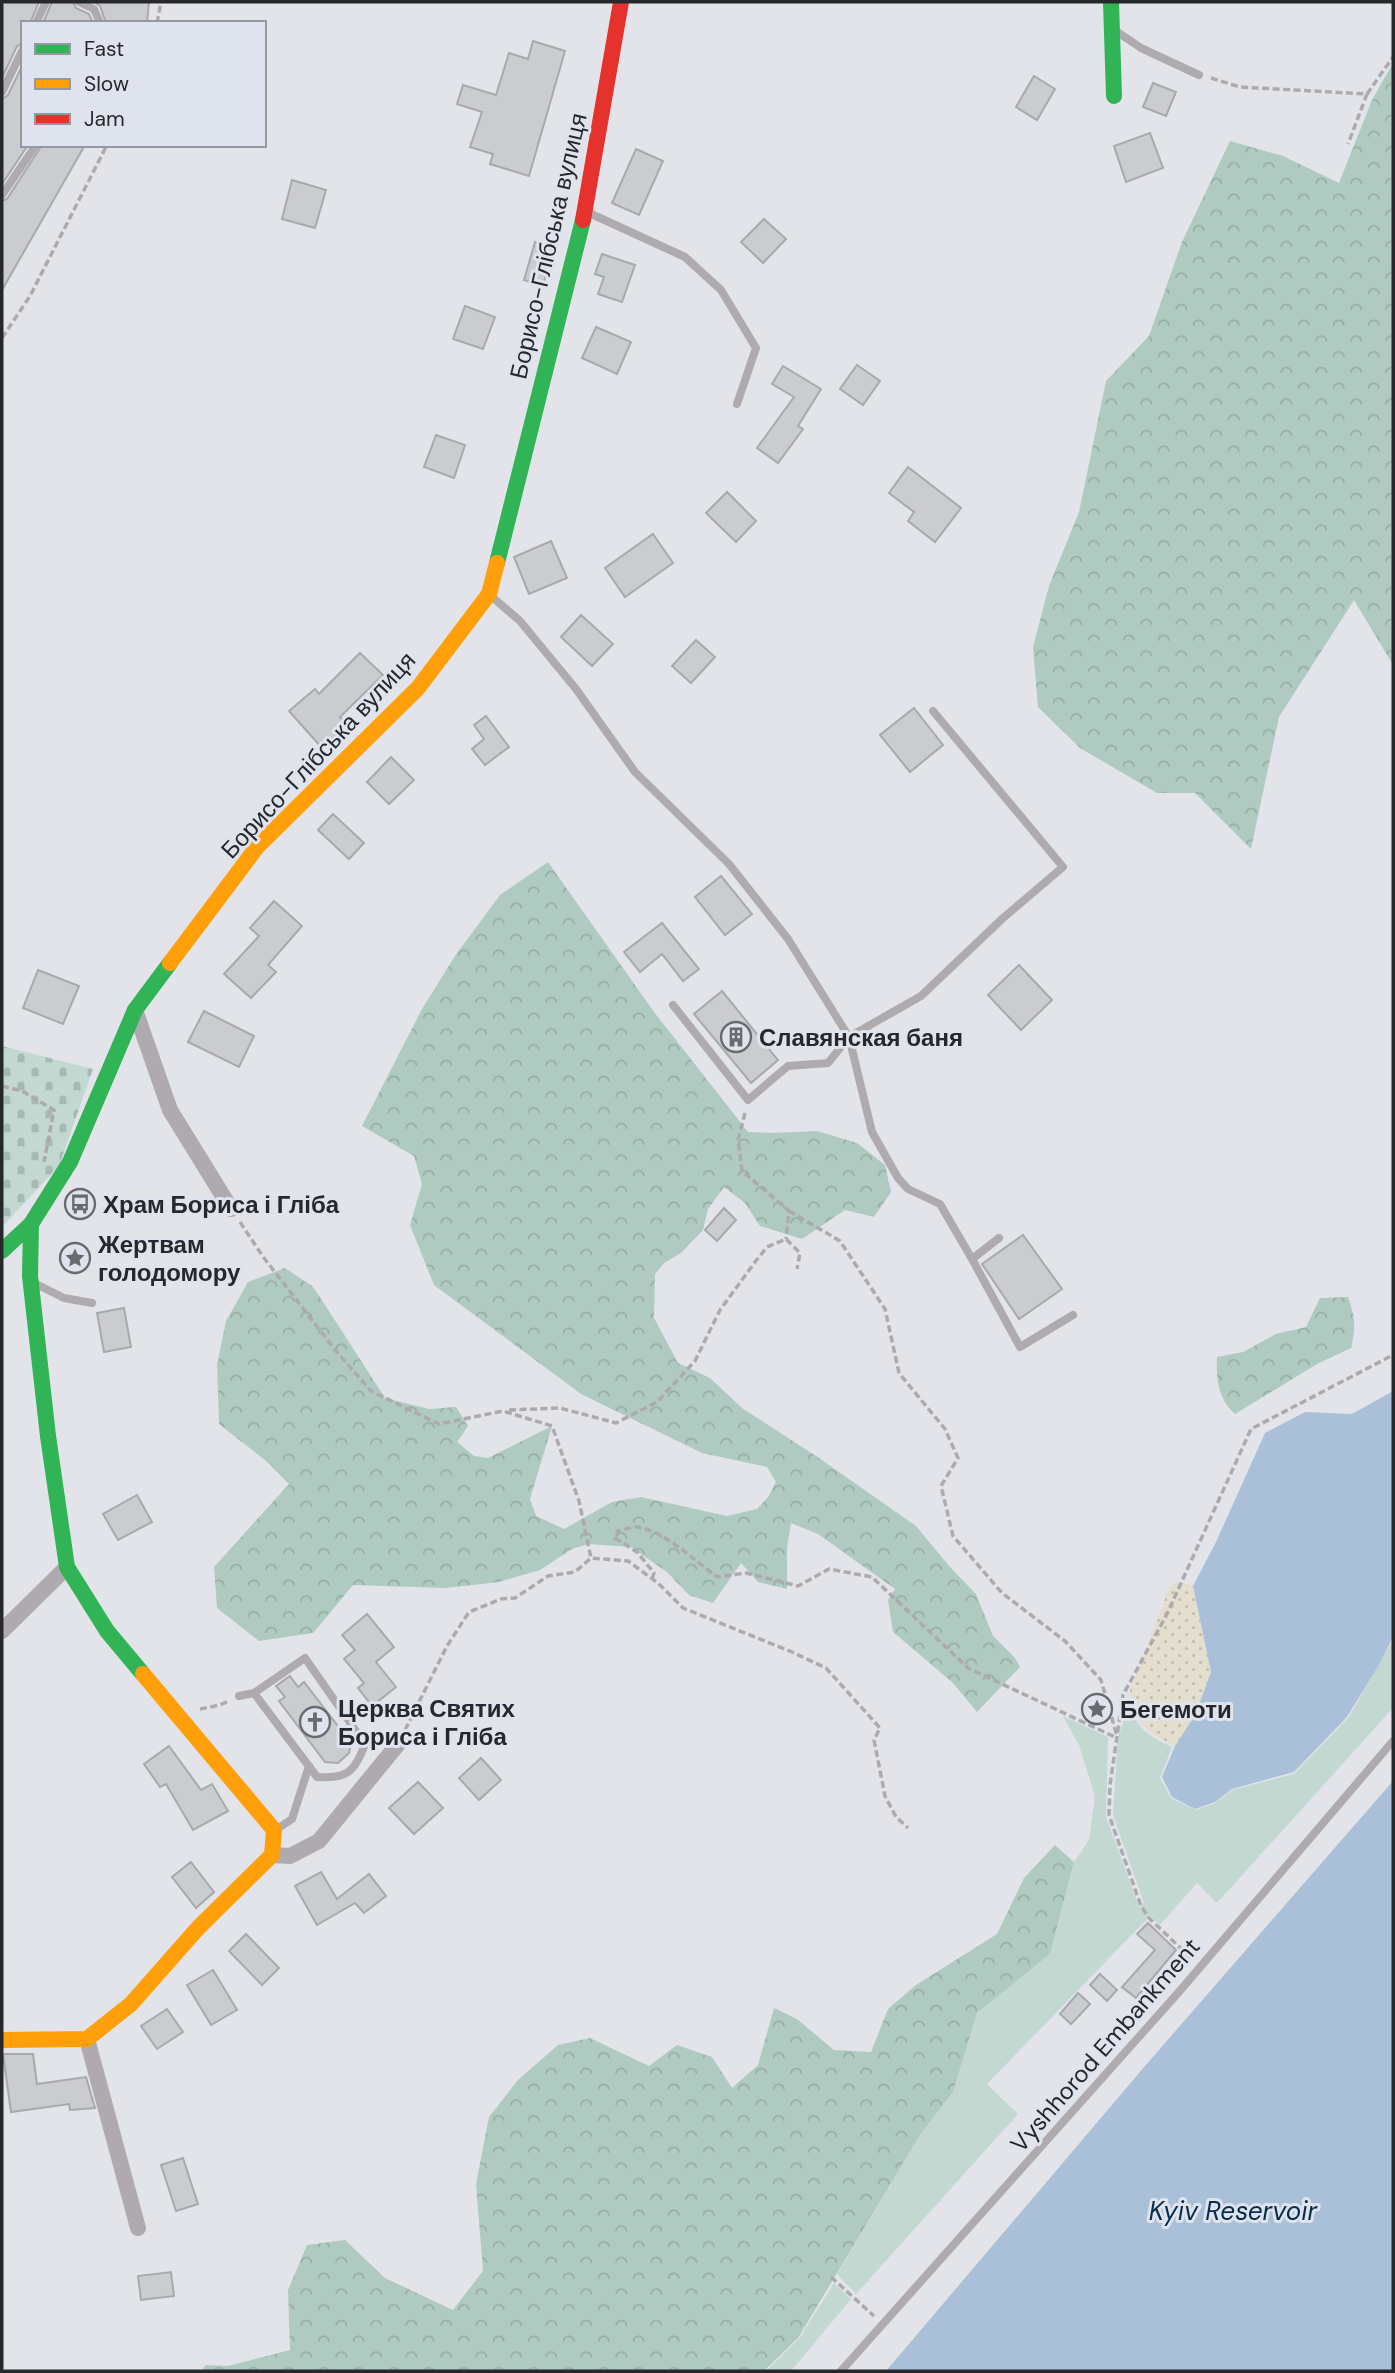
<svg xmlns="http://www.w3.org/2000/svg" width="1395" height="2373" viewBox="0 0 1395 2373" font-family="'DM Sans',sans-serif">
	<defs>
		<pattern id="forest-crowns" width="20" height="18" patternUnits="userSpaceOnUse" patternTransform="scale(1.75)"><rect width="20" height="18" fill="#afcac0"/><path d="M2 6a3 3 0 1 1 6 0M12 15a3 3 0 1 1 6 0" fill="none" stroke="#96aea5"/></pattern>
		<pattern id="sand-dots" width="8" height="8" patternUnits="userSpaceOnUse" patternTransform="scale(1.75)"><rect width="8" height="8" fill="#e3decd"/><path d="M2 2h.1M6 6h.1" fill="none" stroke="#c3beb0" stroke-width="1.8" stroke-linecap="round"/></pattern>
		<pattern id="cemetery-stones" width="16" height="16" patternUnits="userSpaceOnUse" patternTransform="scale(1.75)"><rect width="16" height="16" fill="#c2d8d1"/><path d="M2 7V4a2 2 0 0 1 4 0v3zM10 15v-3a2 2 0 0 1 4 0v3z" fill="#a7b9b4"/></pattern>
	</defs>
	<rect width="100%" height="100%" fill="#e2e4ea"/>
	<g fill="#c2d8d1">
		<path d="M1393,1640V1708L1217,1903L1197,1883L1160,1925L1150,1916L987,2084L1018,2114L856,2294L837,2274L920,2135L953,2092L977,2013L1050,1954L1074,1862L1089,1840L1095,1796L1079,1745L1063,1716L1108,1737L1106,1817L1139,1907L1144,1903L1113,1815L1118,1737L1129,1705C1138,1730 1149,1736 1172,1747L1160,1778L1171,1798L1196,1810L1215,1803L1232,1790L1294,1774L1349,1717Z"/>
		<polygon points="834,2283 851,2299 791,2371 766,2371 799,2339"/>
	</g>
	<g fill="url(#forest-crowns)">
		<polygon points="1393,63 1393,665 1354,600 1279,717 1251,849 1195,793 1157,793 1080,748 1038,707 1033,647 1049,586 1079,512 1106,381 1149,336 1182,242 1230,141 1283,156 1339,183 1372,100"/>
		<polygon points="548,862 654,1012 748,1132 772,1133 817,1131 857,1143 885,1165 891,1192 874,1217 845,1210 802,1239 760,1226 745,1203 724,1187 708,1209 703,1230 681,1253 664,1263 655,1274 654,1318 678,1363 710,1378 742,1408 816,1456 916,1526 950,1567 976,1594 993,1636 1015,1658 1020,1667 977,1712 953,1683 893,1632 888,1600 895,1589 818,1534 791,1523 787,1548 787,1589 758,1582 741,1563 713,1603 689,1595 667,1572 631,1547 588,1544 572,1549 540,1570 499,1582 445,1588 353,1585 313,1633 259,1641 217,1608 214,1567 289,1484 265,1460 219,1424 217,1365 226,1321 248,1282 285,1268 312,1286 318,1294 385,1398 429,1409 456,1407 468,1426 457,1442 474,1456 488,1458 552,1426 530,1499 536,1516 564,1529 612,1502 641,1497 727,1516 757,1509 768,1497 776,1482 767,1467 702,1453 581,1394 434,1285 410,1225 422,1184 414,1156 362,1126 422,1009 455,956 500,895"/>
		<path d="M1348,1297C1355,1316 1356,1328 1351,1348L1317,1364L1235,1414C1218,1399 1216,1379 1217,1357L1243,1352L1276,1334L1306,1327L1320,1298Z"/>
		<polygon points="1055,1845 1074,1862 1050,1954 977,2013 953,2092 920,2135 798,2338 764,2371 201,2371 206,2365 228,2366 290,2350 288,2290 307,2245 345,2240 385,2278 453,2310 483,2271 476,2184 489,2117 518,2080 558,2045 590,2038 649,2066 677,2045 712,2057 732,2088 758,2065 774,2008 797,2019 834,2050 871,2052 888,2009 916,1985 997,1934 1024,1878"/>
	</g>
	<path fill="url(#sand-dots)" d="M1177,1581L1193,1586L1211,1672L1195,1715L1175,1746C1146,1732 1133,1724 1130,1690L1169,1588Z"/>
	<polygon fill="url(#cemetery-stones)" points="2,1046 93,1069 59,1166 2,1227"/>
	<g fill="#a9c0d8">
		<polygon points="1393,1391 1393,1637 1379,1665 1347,1717 1294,1772 1232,1789 1215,1802 1195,1809 1172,1797 1162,1777 1175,1746 1195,1715 1211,1672 1193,1586 1216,1542 1265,1433 1305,1412 1352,1414"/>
		<polygon points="1393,1781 1393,2371 886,2371 1145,2066"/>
	</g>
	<g fill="#cbccd0" stroke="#a7a9ae" stroke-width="2">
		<polygon points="2,2 39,2 30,23 23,23 23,43 17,46 2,78"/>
		<polygon points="52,2 73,2 76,8 89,14 93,23 43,23"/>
		<polygon points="94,2 149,2 147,23 106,23 100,6"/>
		<polygon points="533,41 565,51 529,176 490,164 493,154 470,147 482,112 457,104 463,85 496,95 509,53 528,59"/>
		<polygon points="23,64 23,145 28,145 2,184 2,99 8,95"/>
		<polygon points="1034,76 1055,89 1037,120 1016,107"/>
		<polygon points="1153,83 1176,92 1166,116 1143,107"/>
		<polygon points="1150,133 1163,168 1126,182 1114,146"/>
		<polygon points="42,145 85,145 2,290 2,201 7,199"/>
		<polygon points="636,149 663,161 639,215 612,203"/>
		<polygon points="292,180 326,190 315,228 282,219"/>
		<polygon points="764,219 786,239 763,263 741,242"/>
		<polygon points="535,242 554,247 543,285 524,280"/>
		<polygon points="602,254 635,265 622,302 598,294 604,277 595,274"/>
		<polygon points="465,306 495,317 483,349 453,339"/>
		<polygon points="596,327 631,342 617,374 582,358"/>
		<polygon points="857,365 880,381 863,405 840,389"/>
		<polygon points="783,366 821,389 798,426 803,429 778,463 757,448 794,397 772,384"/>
		<polygon points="436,435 465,445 454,478 424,467"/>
		<polygon points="908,467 961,508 935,542 908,521 914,512 889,493"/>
		<polygon points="727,492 756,521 736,542 706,513"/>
		<polygon points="653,534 673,563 625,597 605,568"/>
		<polygon points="551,541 567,578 529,594 514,557"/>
		<polygon points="581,615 613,644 592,666 561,637"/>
		<polygon points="696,640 715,657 691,683 672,666"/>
		<polygon points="360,653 383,675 340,717 347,725 322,748 289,711 315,689 319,694"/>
		<polygon points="914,708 943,745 910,772 880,735"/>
		<polygon points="486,716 509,747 485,765 472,749 484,739 474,725"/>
		<polygon points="391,757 414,780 389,804 367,782"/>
		<polygon points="333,814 364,843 349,859 318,830"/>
		<polygon points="721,876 752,914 725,935 695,897"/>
		<polygon points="274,901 302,926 268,965 276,972 251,998 224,974 259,936 250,928"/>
		<polygon points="662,923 699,969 683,981 662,954 640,972 624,952"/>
		<polygon points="1019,965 1052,1000 1021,1030 988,995"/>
		<polygon points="38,970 79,986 63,1024 23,1008"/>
		<polygon points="722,991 778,1060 751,1083 694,1014"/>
		<polygon points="204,1011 254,1036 239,1067 188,1042"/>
		<polygon points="724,1208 736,1220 717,1241 705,1230"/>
		<polygon points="1023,1235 1062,1289 1019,1319 982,1264"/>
		<polygon points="124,1308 131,1347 104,1352 97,1313"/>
		<polygon points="137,1495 152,1522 118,1540 103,1514"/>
		<polygon points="367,1614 394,1647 376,1662 396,1687 372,1706 358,1688 364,1683 344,1659 355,1650 342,1635"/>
		<polygon points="290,1676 298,1687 304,1682 351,1743 349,1753 338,1763 325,1762 279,1701 285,1697 276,1686"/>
		<polygon points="169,1746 201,1790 212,1784 228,1811 193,1830 166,1784 160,1787 144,1764"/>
		<polygon points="481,1758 501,1780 479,1800 459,1778"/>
		<polygon points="418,1782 443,1808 414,1834 389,1808"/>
		<polygon points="191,1862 214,1892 196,1908 172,1877"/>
		<polygon points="321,1872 337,1899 369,1874 386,1896 364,1913 355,1903 317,1925 295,1886"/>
		<polygon points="1148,1923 1176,1950 1136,1998 1122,1987 1155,1950 1137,1934"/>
		<polygon points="246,1934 279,1968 262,1985 229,1951"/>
		<polygon points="213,1970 237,2010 211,2025 187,1985"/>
		<polygon points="1100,1974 1117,1990 1107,2001 1090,1985"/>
		<polygon points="1078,1993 1090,2004 1071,2024 1060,2014"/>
		<polygon points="167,2009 183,2032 157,2049 141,2026"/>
		<polygon points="3,2054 33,2054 37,2084 86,2077 95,2108 70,2110 69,2104 11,2112"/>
		<polygon points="183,2158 198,2204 176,2211 161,2165"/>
		<polygon points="171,2272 174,2296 141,2300 138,2276"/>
	</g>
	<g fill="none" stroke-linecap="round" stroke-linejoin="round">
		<g stroke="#acaaae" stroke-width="3.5" stroke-dasharray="7 3.5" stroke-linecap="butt">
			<polyline points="157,23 161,2"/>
			<polyline points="1211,78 1240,87 1367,94 1348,144"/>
			<polyline points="1367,94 1393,57"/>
			<polyline points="2,338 30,296 107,145"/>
			<polyline points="2,1086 22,1091 54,1110 44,1162"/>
			<polyline points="745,1113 738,1140 742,1171 789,1211 786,1239"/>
			<polyline points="789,1211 840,1241 885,1309 899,1373 945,1429 958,1458 941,1486 953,1536 1002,1593 1065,1641 1101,1680 1117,1736"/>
			<polyline points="240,1222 264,1258 336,1351 371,1391 439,1424 503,1411 552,1426 579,1501 591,1558"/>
			<polyline points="509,1410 560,1408 616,1423 657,1402 695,1361 720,1310 755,1262 767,1247 786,1239 800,1253 797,1269"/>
			<path d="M652,1579L654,1573L637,1552L615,1538L618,1531C623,1530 630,1527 635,1527C663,1529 695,1561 717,1577L746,1573L798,1586L829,1569L872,1577L968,1668L1117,1738"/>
			<polyline points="200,1709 220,1705 229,1701"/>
			<polyline points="405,1730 447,1646 469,1612 501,1599 515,1598 548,1576 575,1572 591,1558 628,1561 658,1583 683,1608 792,1652 826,1668 880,1728 874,1740 885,1796 896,1817 908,1828"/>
			<polyline points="1191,1958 1149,1918 1141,1906 1109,1815 1110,1785 1123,1695 1167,1614 1251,1429 1393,1355"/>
			<polyline points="831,2277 874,2316"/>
		</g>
		<g stroke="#afaaae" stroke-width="8">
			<polyline points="79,2 94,9 100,23"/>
			<polyline points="36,23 46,2"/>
			<polyline points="1116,31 1141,48 1199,75"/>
			<polyline points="2,92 23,49"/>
			<polyline points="2,195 36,145"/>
			<polyline points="587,212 685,257 721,290 756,348 737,404"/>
			<polyline points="491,596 520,621 576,689 635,772 729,864 788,939 849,1037 921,996 1002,919 1063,867 933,711"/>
			<polyline points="673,1005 748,1100 788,1066 828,1063 849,1037"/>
			<polyline points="849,1037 872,1132 898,1178 908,1189 940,1204 972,1259 999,1238"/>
			<polyline points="972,1259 1020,1347 1073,1315"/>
			<polyline points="34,1283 64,1298 92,1303"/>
			<path d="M239,1696L254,1693L317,1777C347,1779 355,1772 365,1744L305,1658L254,1693"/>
			<polyline points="277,1829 292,1819 309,1766"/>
			<polyline points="841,2371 1178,1993 1393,1741"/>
		</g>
		<g stroke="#afaaae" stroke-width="16">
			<polyline points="135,1010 170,1110 231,1209"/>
			<polyline points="2,1631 67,1567"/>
			<polyline points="272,1855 290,1856 319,1841 398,1744"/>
			<polyline points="87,2039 138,2228"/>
		</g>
		<g stroke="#30b455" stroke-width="16">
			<polyline points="1111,2 1114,96"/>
			<polyline points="497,563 583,220"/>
			<polyline points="31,1224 30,1276 48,1436 67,1567 107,1631 143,1674"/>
			<polyline points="2,1251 31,1224 70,1162 135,1010 170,963"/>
		</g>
		<g stroke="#ff9f0a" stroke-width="16">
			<polyline points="170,963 257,847 418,688 489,594 497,563"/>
			<polyline points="2,2040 87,2039 131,2004 198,1928 272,1855 274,1830 143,1674"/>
		</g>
		<polyline stroke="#e5322d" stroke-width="16" points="583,220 621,2"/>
	</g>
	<defs>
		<g id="building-ring" transform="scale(1.575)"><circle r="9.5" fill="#dee3ed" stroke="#686a6e" stroke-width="1.5"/><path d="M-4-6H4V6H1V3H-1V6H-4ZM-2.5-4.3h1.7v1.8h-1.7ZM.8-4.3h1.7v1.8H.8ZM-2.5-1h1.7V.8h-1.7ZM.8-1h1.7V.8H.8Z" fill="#686a6e"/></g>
		<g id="bus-ring" transform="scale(1.575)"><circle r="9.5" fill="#dee3ed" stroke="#686a6e" stroke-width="1.5"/><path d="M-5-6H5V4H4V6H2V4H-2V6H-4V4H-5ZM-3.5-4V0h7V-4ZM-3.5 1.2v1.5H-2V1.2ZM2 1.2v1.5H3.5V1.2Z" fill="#686a6e"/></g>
		<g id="sight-ring" transform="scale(1.575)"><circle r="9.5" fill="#dee3ed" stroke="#686a6e" stroke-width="1.5"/><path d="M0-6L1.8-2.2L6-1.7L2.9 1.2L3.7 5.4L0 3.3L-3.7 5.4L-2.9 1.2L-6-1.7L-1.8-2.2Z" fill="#686a6e"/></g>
		<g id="church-ring" transform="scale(1.575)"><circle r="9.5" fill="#dee3ed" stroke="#686a6e" stroke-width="1.5"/><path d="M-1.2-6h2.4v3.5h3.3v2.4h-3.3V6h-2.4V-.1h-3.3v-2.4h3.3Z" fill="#686a6e"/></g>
	</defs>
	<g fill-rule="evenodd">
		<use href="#building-ring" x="736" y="1037"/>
		<use href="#bus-ring" x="80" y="1204"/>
		<use href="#sight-ring" x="75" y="1258"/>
		<use href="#sight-ring" x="1097" y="1709"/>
		<use href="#church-ring" x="315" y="1722"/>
	</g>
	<g text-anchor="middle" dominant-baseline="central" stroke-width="6" stroke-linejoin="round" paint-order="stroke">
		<g font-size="24" fill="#26282c" stroke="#dee3ed">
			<text transform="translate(548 246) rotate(-77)">Борисо-Глібська вулиця</text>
			<text transform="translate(318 755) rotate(-47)">Борисо-Глібська вулиця</text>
			<text transform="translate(1105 2045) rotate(-49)">Vyshhorod Embankment</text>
		</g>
		<g font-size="24" font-weight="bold" fill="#26282c" stroke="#dee3ed" text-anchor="start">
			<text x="759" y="1037">Славянская баня</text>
			<text x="103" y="1204">Храм Бориса і Гліба</text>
			<text x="98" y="1244">Жертвам<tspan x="98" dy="28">голодомору</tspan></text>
			<text x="338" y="1708">Церква Святих<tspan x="338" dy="28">Бориса і Гліба</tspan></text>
			<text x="1120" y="1709">Бегемоти</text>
		</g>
		<g font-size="26" font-style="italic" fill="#062d4c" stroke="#dee3ed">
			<text x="1233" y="2211">Kyiv Reservoir</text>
		</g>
	</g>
	<rect width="1395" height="2373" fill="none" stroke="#26282c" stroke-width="7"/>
	<rect x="21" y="21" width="245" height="126" fill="#dee3ed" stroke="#9498a0" stroke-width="2"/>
	<rect x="35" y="44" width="35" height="10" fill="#30b455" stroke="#9498a0" stroke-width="2"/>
	<text x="84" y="56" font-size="21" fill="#26282c">Fast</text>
	<rect x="35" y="79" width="35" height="10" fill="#ff9f0a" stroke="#9498a0" stroke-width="2"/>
	<text x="84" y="91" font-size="21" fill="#26282c">Slow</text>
	<rect x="35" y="114" width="35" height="10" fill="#e5322d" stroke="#9498a0" stroke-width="2"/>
	<text x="84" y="126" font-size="21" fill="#26282c">Jam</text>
</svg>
